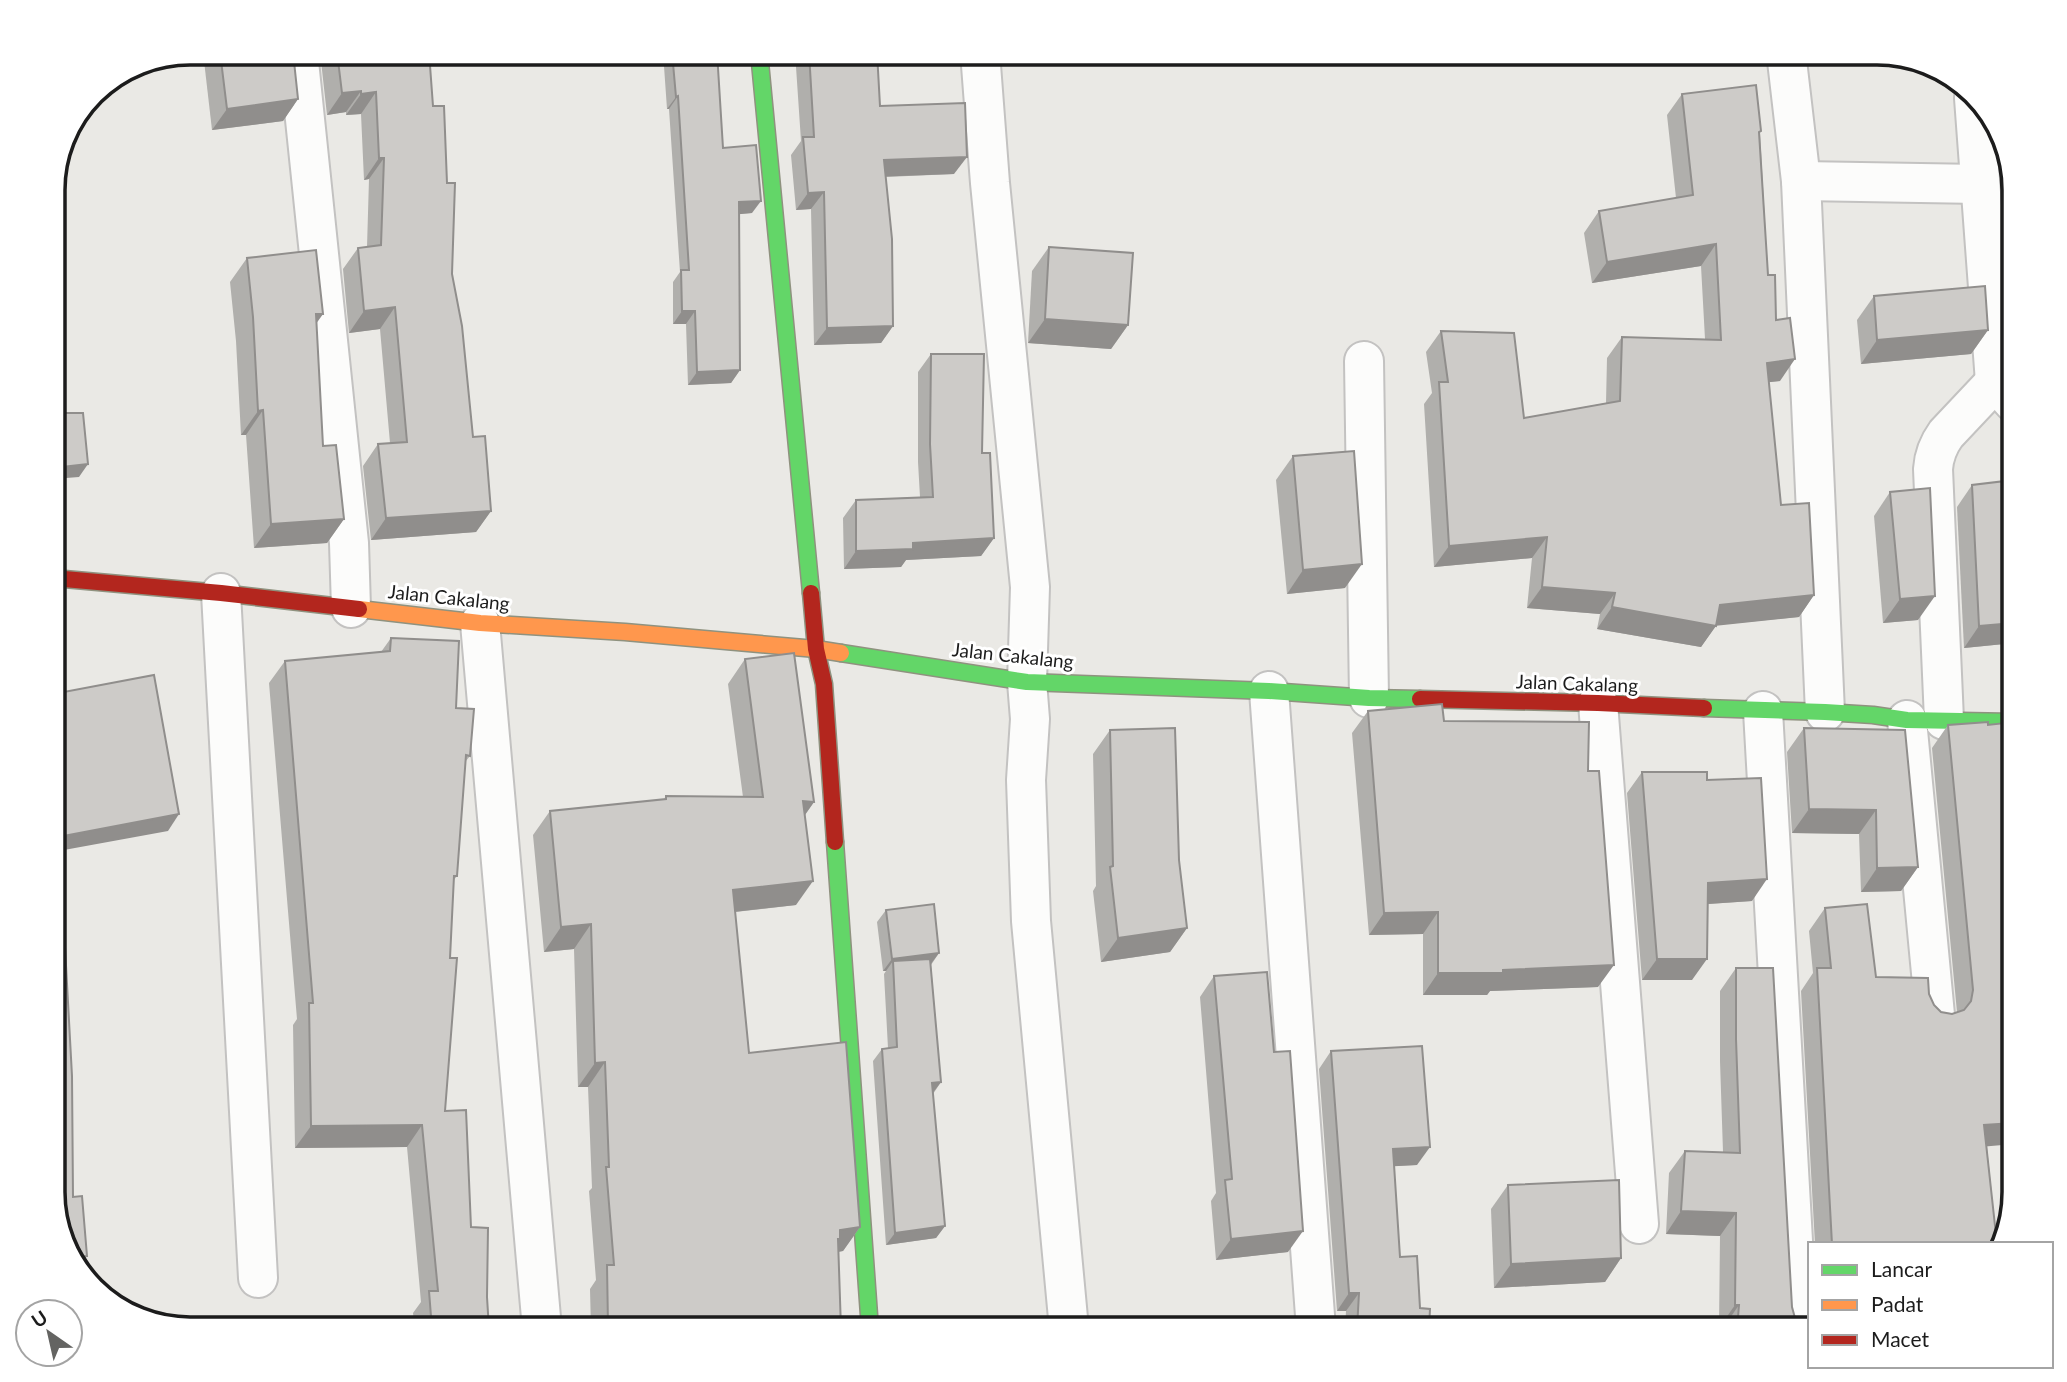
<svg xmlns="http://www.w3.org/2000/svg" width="2067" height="1382" viewBox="0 0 2067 1382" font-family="Lato,sans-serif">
	<rect width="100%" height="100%" fill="#eae9e5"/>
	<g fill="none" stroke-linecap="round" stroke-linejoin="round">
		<g stroke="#c3c2c1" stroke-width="42">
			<g id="street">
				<polyline points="298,52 349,543 351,608"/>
				<polyline points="980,52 990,183 1030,587 1027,682 1030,719 1026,780 1031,921 1069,1329"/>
				<polyline points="1786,52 1801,181 1825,712"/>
				<polyline points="1974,98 1995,382 2014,403"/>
				<polyline points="1801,181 1980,184"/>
				<polyline points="1364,361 1369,698"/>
				<polyline points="221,593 258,1278"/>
				<polyline points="480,623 542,1329"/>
				<polyline points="1269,691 1316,1329"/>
				<polyline points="1598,703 1639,1224"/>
				<polyline points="1763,711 1798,1329"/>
				<polyline points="1907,720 1935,1015"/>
				<path d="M1944,720L1933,469C1934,455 1938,445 1946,434L1995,382"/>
			</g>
		</g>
		<g stroke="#8f927f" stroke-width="19">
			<g id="fast">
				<polyline points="759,52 811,593"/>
				<polyline points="841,653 1027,682 1269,691 1369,698 1420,699"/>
				<polyline points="1704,708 1825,712 1873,715 1907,720 2014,722"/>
				<polyline points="835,842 870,1329"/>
			</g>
		</g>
		<g stroke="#8f927f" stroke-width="19">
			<polyline id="slow" points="359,609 480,623 625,632 816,649 841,653"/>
		</g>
		<g stroke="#8f927f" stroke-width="19">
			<g id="jam">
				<polyline points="53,578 221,593 359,609"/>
				<polyline points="811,593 816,649 824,684 835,842"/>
				<polyline points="1420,699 1598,703 1704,708"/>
			</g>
		</g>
		<use href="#street" stroke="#fcfcfb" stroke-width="38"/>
		<use href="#fast" stroke="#63d668" stroke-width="16"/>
		<use href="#slow" stroke="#ff974d" stroke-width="16"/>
		<use href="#jam" stroke="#b3261e" stroke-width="16"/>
	</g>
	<g fill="#b0afac">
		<polygon points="203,52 293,52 298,99 283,121 212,130"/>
		<polygon points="320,52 429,52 433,106 452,274 473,437 491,511 476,532 371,540 363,466 378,444 390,443 380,329 349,333 343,269 358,248 367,247 369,179 364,180 361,114 346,115 346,112 327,115"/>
		<polygon points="663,52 717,52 723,148 752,213 739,214 740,370 731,383 688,385 686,324 673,324 673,282 680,272 669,109 667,109"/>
		<polygon points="795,52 877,52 880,106 954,174 886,177 893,326 881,343 814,345 811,209 796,210 791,155 801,141"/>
		<polygon points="1682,94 1760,133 1768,275 1776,320 1780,381 1769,382 1781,505 1814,595 1799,617 1716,625 1701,647 1597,629 1600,614 1527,608 1532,558 1434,567 1424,404 1432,393 1426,352 1441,331 1524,418 1606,403 1607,358 1622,337 1705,339 1701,266 1592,283 1584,233 1599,211 1676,198 1667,115"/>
		<polygon points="2001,140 2011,175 2004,176"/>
		<polygon points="1049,247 1128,325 1111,349 1028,343 1032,271"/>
		<polygon points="247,258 323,314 316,322 323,446 344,519 327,543 254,548 246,435 241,435 236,341 230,282"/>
		<polygon points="1874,296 1988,330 1971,354 1861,364 1857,320"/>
		<polygon points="2014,301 2014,349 2011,306"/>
		<polygon points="931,354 982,453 994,538 981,556 906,560 901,567 844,569 843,518 856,500 920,497 918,462 918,372"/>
		<polygon points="1293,456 1345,588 1287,594 1276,480"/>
		<polygon points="2014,480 2014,643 1964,648 1957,507 1972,485"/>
		<polygon points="1890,492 1918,620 1883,623 1874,516"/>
		<polygon points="391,638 456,708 470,756 465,762 457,876 453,881 450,958 445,1111 487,1297 489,1329 415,1329 413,1313 421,1302 407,1147 295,1148 293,1025 297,1019 269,683 285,661 381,652"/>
		<polygon points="745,659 814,802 805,815 796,905 735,912 749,1053 860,1227 843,1251 838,1252 841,1329 591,1329 590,1289 596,1280 589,1191 592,1188 588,1087 578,1087 574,949 544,952 533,835 550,811 664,799 666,796 743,797 728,684"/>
		<polygon points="1368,711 1444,721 1588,771 1598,987 1490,991 1487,995 1423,995 1423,934 1369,935 1352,733"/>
		<polygon points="1988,722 1987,1147 1997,1244 1815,1244 1801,991 1813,973 1809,931 1825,908 1876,977 1929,994 1934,1005 1941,1012 1952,1014 1957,1012 1932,748 1948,725"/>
		<polygon points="1804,728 1905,730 1918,867 1901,891 1861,892 1859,834 1792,833 1787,752"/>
		<polygon points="1110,730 1187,928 1170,952 1101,962 1093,891 1096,886 1093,754"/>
		<polygon points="1642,772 1707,780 1752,901 1708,904 1692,980 1642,980 1627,793"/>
		<polygon points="886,910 939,953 931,965 941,1082 933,1094 945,1226 936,1238 886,1245 873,1061 882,1049 888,1048 884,974 886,971 883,971 877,922"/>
		<polygon points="1736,968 1792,1307 1795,1318 1810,1329 1723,1329 1723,1328 1719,1328 1720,1236 1666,1234 1669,1173 1685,1151 1723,1152 1720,1061 1720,991"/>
		<polygon points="1214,976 1274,1052 1288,1252 1216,1260 1211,1201 1216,1193 1200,997"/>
		<polygon points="1331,1051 1417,1165 1394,1166 1400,1257 1429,1329 1345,1329 1346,1311 1337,1311 1319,1069"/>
		<polygon points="1508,1185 1621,1258 1605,1282 1494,1288 1491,1209"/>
	</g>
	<g fill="#908e8c">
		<polygon points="361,91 346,112 327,115 342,93"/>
		<polygon points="376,92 361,114 346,115 361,94"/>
		<polygon points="678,96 669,109 667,109 676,97"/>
		<polygon points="298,99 283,121 212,130 227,109"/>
		<polygon points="967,157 954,174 872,177 884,160"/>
		<polygon points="379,158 384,158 369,179 364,180"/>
		<polygon points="2009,169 2011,175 2004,176"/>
		<polygon points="824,192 811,209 796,210 808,193"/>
		<polygon points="761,201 752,213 730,215 739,202"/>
		<polygon points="1716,244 1701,266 1592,283 1607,262"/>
		<polygon points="395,307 380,329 349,333 364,311"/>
		<polygon points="682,311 695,311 686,324 673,324"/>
		<polygon points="316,314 323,314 306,338"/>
		<polygon points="1045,319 1128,325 1111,349 1028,343"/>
		<polygon points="893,326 881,343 814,345 827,328"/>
		<polygon points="1988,330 1971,354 1861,364 1877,340"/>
		<polygon points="1795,359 1780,381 1752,384 1767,363"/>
		<polygon points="740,370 731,383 688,385 697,372"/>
		<polygon points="263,410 246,435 241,435 258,411"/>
		<polygon points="88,464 79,477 53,479 53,468"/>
		<polygon points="491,511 476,532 371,540 386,518"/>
		<polygon points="344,519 327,543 254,548 271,524"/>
		<polygon points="1547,537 1532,558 1434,567 1449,546"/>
		<polygon points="994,538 981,556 906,560 901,567 844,569 856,551 913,543"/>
		<polygon points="1362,564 1345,588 1287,594 1303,570"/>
		<polygon points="1542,587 1615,593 1600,614 1527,608"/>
		<polygon points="1814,595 1799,617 1714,626 1716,626 1701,647 1597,629 1612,607 1720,605"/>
		<polygon points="1935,596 1918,620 1883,623 1900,599"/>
		<polygon points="2014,623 2014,643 1964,648 1979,626"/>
		<polygon points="803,801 814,802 797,826"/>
		<polygon points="1809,809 1876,810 1859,834 1792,833"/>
		<polygon points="179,814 168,831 53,852 53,838"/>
		<polygon points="1918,867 1901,891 1861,892 1877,868"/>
		<polygon points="1767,879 1752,901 1693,905 1708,883"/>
		<polygon points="813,881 796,905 716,914 733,890"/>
		<polygon points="1438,912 1423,934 1369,935 1384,913"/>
		<polygon points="591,924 574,949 544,952 561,927"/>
		<polygon points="1187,928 1170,952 1101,962 1118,938"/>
		<polygon points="939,953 930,965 893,961 886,971 883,971 892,959"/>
		<polygon points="1657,959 1707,959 1692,980 1642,980"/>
		<polygon points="1614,965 1598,987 1490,991 1487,995 1423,995 1438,973"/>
		<polygon points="605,1062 588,1087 578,1087 595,1063"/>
		<polygon points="941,1082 932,1094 932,1083"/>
		<polygon points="2014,1123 2014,1144 1968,1148 1984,1125"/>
		<polygon points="422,1125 407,1147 295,1148 311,1126"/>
		<polygon points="1430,1147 1417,1165 1380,1167 1393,1149"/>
		<polygon points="1681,1211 1736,1213 1720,1236 1666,1234"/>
		<polygon points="945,1226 936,1238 886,1245 895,1233"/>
		<polygon points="860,1227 843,1251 830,1253 840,1230"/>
		<polygon points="1303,1231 1288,1252 1216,1260 1231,1239"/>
		<polygon points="87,1256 78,1269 71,1261 73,1257"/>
		<polygon points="1621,1258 1605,1282 1494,1288 1511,1264"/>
		<polygon points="1349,1293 1359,1293 1346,1311 1337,1311"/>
		<polygon points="1735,1305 1739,1305 1723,1328 1719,1328"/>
		<polygon points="692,1325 689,1329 605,1329 608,1326"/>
	</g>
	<g fill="#cdcbc8" stroke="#908e8c" stroke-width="2">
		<polygon points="220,52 293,52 298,99 227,109"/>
		<polygon points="337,52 429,52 433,106 444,106 447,183 455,183 452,274 462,326 473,437 485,436 491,511 386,518 378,444 407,442 395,307 364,311 358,248 381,245 384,158 379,158 376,92 361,94 361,91 342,93"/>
		<polygon points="672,52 717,52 723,148 756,145 761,201 739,202 740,370 697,372 695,311 682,311 681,270 689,270 678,96 676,97"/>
		<polygon points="809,52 877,52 880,106 965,103 967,157 884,160 892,239 893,326 827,328 824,192 808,193 803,137 814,137"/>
		<polygon points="1756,85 1761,131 1759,132 1768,275 1775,275 1776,320 1790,318 1795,359 1767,363 1781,505 1809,503 1814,595 1720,605 1716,626 1612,607 1615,593 1542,587 1547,537 1449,546 1439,382 1448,382 1441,331 1514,333 1524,418 1620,401 1622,337 1721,340 1716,244 1607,262 1599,211 1693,195 1682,94"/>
		<polygon points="1049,247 1133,253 1128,325 1045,319"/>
		<polygon points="316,250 323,314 316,314 323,446 336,445 344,519 271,524 263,410 258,411 253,317 247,258"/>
		<polygon points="1985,286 1988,330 1877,340 1874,296"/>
		<polygon points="931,354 984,354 982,453 990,453 994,538 913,543 913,549 856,551 856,500 933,497 930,444"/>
		<polygon points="53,413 83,413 88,464 53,468"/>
		<polygon points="1354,451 1362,564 1303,570 1293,456"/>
		<polygon points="2014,480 2014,623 1979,626 1972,485"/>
		<polygon points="1930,488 1935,596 1900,599 1890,492"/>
		<polygon points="391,638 459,641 456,708 474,709 470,756 466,755 457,876 454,876 450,958 457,958 445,1111 466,1110 471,1227 488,1228 487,1297 489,1329 432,1329 429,1291 438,1291 422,1125 311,1126 309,1003 313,1003 285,661 390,651"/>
		<polygon points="794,653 814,802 803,801 813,881 733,890 749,1053 846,1042 860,1227 840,1230 840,1239 838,1239 841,1329 692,1329 692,1325 608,1326 607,1265 614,1265 606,1167 609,1167 605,1062 595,1063 591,924 561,927 550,811 666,799 666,796 763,797 745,659"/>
		<polygon points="154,675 179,814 53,838 53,694"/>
		<polygon points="1442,704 1444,721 1589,722 1588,771 1599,771 1614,965 1503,970 1503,973 1438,973 1438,912 1384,913 1368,711"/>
		<polygon points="1988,722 1988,725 2014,722 2014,1123 1984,1125 1997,1244 1832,1244 1817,968 1831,968 1825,908 1867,904 1876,977 1928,978 1929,994 1934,1005 1941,1012 1952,1014 1964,1010 1971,1001 1973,990 1948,725"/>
		<polygon points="1175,728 1179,860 1187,928 1118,938 1110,867 1113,866 1110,730"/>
		<polygon points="1804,728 1905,730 1918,867 1877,868 1876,810 1809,809"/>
		<polygon points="1642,772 1707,772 1707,780 1761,778 1767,879 1708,883 1707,959 1657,959"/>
		<polygon points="53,883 59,947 65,947 72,1076 73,1197 82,1196 87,1256 73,1257 73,1263 71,1260 53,1201"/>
		<polygon points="934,904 939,953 892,959 886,910"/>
		<polygon points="930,959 941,1082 932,1083 945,1226 895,1233 882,1049 897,1047 893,961"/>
		<polygon points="1736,968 1773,968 1792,1307 1795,1318 1804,1325 1810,1327 1810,1329 1737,1329 1739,1305 1735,1305 1736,1213 1681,1211 1685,1151 1740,1153 1736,1039"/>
		<polygon points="1267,972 1274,1052 1290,1051 1303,1231 1231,1239 1225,1180 1232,1179 1214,976"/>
		<polygon points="1422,1046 1430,1147 1393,1149 1400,1257 1417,1256 1420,1308 1430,1309 1429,1329 1357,1329 1359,1293 1349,1293 1331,1051"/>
		<polygon points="1619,1180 1621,1258 1511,1264 1508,1185"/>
	</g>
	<g text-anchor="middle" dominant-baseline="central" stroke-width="6" stroke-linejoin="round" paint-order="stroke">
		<g font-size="19" fill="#1c1c1c" stroke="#fff">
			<text transform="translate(449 597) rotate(6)">Jalan Cakalang</text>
			<text transform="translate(1013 655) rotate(6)">Jalan Cakalang</text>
			<text transform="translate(1577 683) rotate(2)">Jalan Cakalang</text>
		</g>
	</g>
	<path d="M0 0H2067V1382H0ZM190 65H1877A125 125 0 0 1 2002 190V1192A125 125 0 0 1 1877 1317H190A125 125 0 0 1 65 1192V190A125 125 0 0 1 190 65Z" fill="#fff" fill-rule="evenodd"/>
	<path fill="none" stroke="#1c1c1c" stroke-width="3.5" d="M190 65H1877A125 125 0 0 1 2002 190V1192A125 125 0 0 1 1877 1317H190A125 125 0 0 1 65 1192V190A125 125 0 0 1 190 65Z"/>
	<rect x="1808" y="1242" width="245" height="126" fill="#ffffff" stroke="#a4a4a4" stroke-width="2"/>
	<rect x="1822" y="1265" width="35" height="10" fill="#63d668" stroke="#a4a4a4" stroke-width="2"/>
	<text x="1871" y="1277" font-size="21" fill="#1c1c1c">Lancar</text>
	<rect x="1822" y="1300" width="35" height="10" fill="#ff974d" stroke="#a4a4a4" stroke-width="2"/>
	<text x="1871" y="1312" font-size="21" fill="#1c1c1c">Padat</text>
	<rect x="1822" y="1335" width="35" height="10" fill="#b3261e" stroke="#a4a4a4" stroke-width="2"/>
	<text x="1871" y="1347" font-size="21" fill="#1c1c1c">Macet</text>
	<g transform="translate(49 1333) rotate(326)"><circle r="33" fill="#ffffff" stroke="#a4a4a4" stroke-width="2"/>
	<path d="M0-5L12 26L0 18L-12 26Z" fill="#646462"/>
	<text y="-10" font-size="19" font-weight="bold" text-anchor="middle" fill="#1c1c1c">U</text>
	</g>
</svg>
